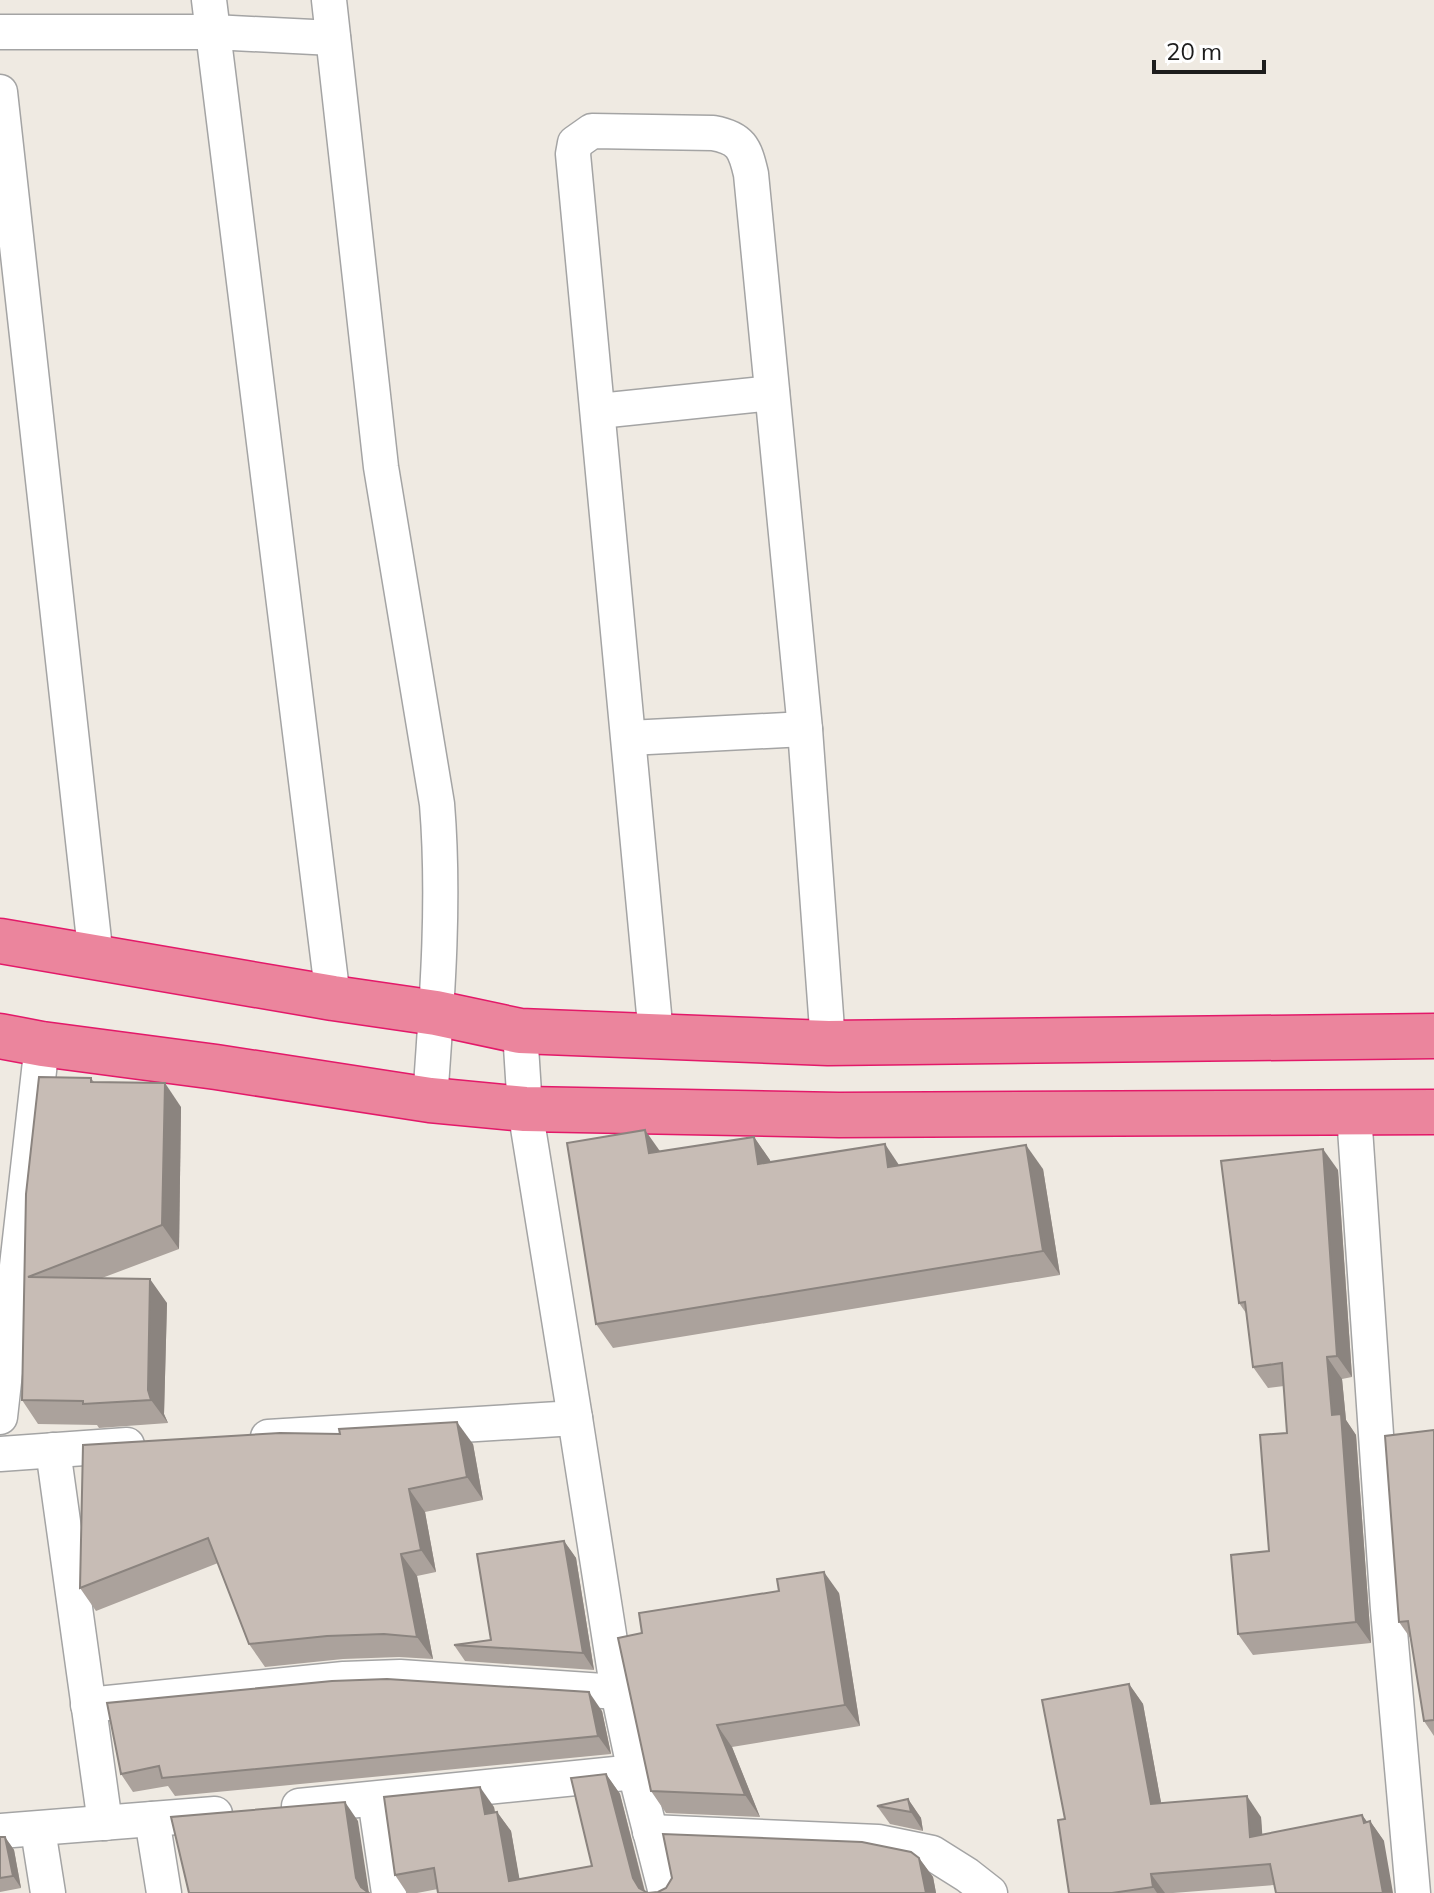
<svg xmlns="http://www.w3.org/2000/svg" width="1434" height="1893" viewBox="0 0 1434 1893" font-family="Mulish,sans-serif">
	<rect width="100%" height="100%" fill="#efeae2"/>
	<g fill="none" stroke-linecap="round" stroke-linejoin="round">
		<g stroke="#a4a4a4" stroke-width="37">
			<g id="street">
				<polyline points="209,0 333,998"/>
				<path d="M329,0L381,467L437,804C445,902 437,1002 430,1100"/>
				<polyline points="0,32 213,32 333,38"/>
				<polyline points="0,92 96,958"/>
				<polyline points="599,411 772,393"/>
				<polyline points="629,738 805,729"/>
				<path d="M656,1035L573,154L575,143L592,131L713,133C741,138 745,148 751,174L805,729L828,1043"/>
				<polyline points="1354,1114 1388,1609 1413,1893"/>
				<polyline points="0,1417 42,1044"/>
				<polyline points="575,1418 618,1692 635,1772 666,1893"/>
				<polyline points="268,1437 575,1418 525,1109 520,1031"/>
				<polyline points="53,1450 105,1823"/>
				<polyline points="0,1454 127,1445"/>
				<polyline points="88,1705 344,1679 400,1677 618,1692"/>
				<polyline points="375,1799 389,1893"/>
				<polyline points="299,1806 635,1772"/>
				<polyline points="152,1819 164,1893"/>
				<polyline points="38,1830 48,1893"/>
				<polyline points="0,1831 215,1814"/>
				<polyline points="650,1832 878,1842 932,1853 967,1875 990,1893"/>
			</g>
		</g>
		<g stroke="#e31969" stroke-width="47">
			<g id="highway">
				<polyline points="0,941 333,998 436,1013 520,1031 828,1043 1434,1036"/>
				<polyline points="0,1036 42,1044 216,1067 430,1100 525,1109 839,1115 1434,1112"/>
			</g>
		</g>
		<use href="#street" stroke="#fff" stroke-width="34"/>
		<use href="#highway" stroke="#eb859d" stroke-width="44"/>
	</g>
	<g fill="#aba29c">
		<polygon points="91,1078 94,1082 181,1107 179,1249 102,1278 167,1303 164,1414 168,1423 99,1428 97,1425 38,1424 22,1400 26,1194"/>
		<polygon points="754,1137 771,1162 1043,1169 1060,1275 613,1348 596,1324 660,1152"/>
		<polygon points="1338,1170 1352,1377 1342,1379 1346,1420 1356,1435 1371,1643 1253,1655 1238,1634 1269,1551 1287,1433 1284,1386 1268,1388 1253,1367 1246,1313 1239,1303"/>
		<polygon points="1434,1430 1434,1736 1424,1721 1411,1639 1399,1622"/>
		<polygon points="473,1444 483,1500 425,1512 436,1572 417,1576 433,1659 399,1657 343,1659 265,1667 249,1644 218,1563 96,1611 80,1588 83,1445"/>
		<polygon points="564,1541 576,1558 594,1670 465,1661 454,1645 491,1640"/>
		<polygon points="839,1593 860,1726 732,1747 760,1817 666,1813 651,1791"/>
		<polygon points="1129,1684 1143,1704 1161,1803 1261,1817 1262,1835 1362,1815 1367,1822 1370,1821 1384,1841 1274,1885 1173,1893 1069,1893 1065,1819"/>
		<polygon points="107,1703 602,1711 611,1754 175,1796 168,1786 133,1792 121,1774"/>
		<polygon points="606,1774 620,1794 645,1891 648,1893 658,1892 919,1858 933,1877 936,1893 438,1893 438,1889 417,1893 407,1893 395,1875 494,1807 495,1812 497,1812 511,1831 519,1879 592,1866"/>
		<polygon points="908,1799 921,1818 923,1831 890,1824 877,1806"/>
		<polygon points="0,1837 5,1837 14,1850 21,1888 0,1892"/>
	</g>
	<g fill="#8b847f">
		<polygon points="165,1083 181,1107 179,1249 162,1225"/>
		<polygon points="645,1130 662,1154 649,1153"/>
		<polygon points="754,1137 770,1160 774,1188 758,1164"/>
		<polygon points="885,1144 901,1168 888,1167"/>
		<polygon points="1026,1145 1043,1169 1060,1275 1043,1251"/>
		<polygon points="1323,1149 1338,1170 1352,1377 1337,1356"/>
		<polygon points="150,1279 167,1303 164,1414 168,1423 151,1400 148,1390"/>
		<polygon points="1327,1357 1342,1379 1346,1420 1356,1435 1371,1643 1356,1622 1332,1415"/>
		<polygon points="457,1422 473,1444 483,1500 467,1477"/>
		<polygon points="409,1489 425,1512 436,1572 421,1550"/>
		<polygon points="564,1541 576,1558 594,1670 583,1653"/>
		<polygon points="401,1554 417,1576 433,1659 417,1637"/>
		<polygon points="824,1572 839,1593 860,1726 845,1705"/>
		<polygon points="1129,1684 1143,1704 1165,1824 1151,1804"/>
		<polygon points="589,1692 602,1711 611,1754 598,1736"/>
		<polygon points="717,1725 732,1747 760,1817 745,1795"/>
		<polygon points="606,1774 620,1794 645,1893 642,1893 633,1878"/>
		<polygon points="480,1787 494,1807 498,1833 485,1814"/>
		<polygon points="1247,1796 1261,1817 1264,1857 1250,1837"/>
		<polygon points="908,1799 921,1818 923,1831 911,1812"/>
		<polygon points="345,1802 358,1821 369,1893 361,1887 356,1878"/>
		<polygon points="497,1812 511,1831 522,1893 509,1881"/>
		<polygon points="1362,1815 1371,1827 1370,1821 1384,1841 1393,1893 1383,1893"/>
		<polygon points="5,1837 14,1850 21,1888 13,1876"/>
		<polygon points="919,1858 933,1877 936,1893 926,1893"/>
		<polygon points="1151,1874 1165,1893 1157,1893 1153,1887"/>
	</g>
	<g fill="#c7bcb5" stroke="#8b847f" stroke-width="2">
		<polygon points="39,1077 91,1078 91,1082 165,1083 162,1225 28,1277 150,1279 148,1390 151,1400 83,1404 83,1401 22,1400 26,1194"/>
		<polygon points="645,1130 649,1153 754,1137 758,1164 885,1144 888,1167 1026,1145 1043,1251 596,1324 567,1143"/>
		<polygon points="1323,1149 1337,1356 1327,1357 1332,1415 1341,1414 1356,1622 1238,1634 1231,1555 1269,1551 1260,1435 1287,1433 1282,1363 1253,1367 1245,1302 1239,1303 1221,1161"/>
		<polygon points="457,1422 467,1477 409,1489 421,1550 401,1554 417,1637 384,1634 327,1636 249,1644 208,1538 80,1588 83,1445 280,1433 340,1434 339,1429"/>
		<polygon points="1434,1430 1434,1720 1424,1721 1408,1621 1399,1622 1385,1436"/>
		<polygon points="564,1541 583,1653 454,1645 491,1640 477,1554"/>
		<polygon points="824,1572 845,1705 717,1725 745,1795 651,1791 618,1638 642,1633 639,1613 779,1591 777,1579"/>
		<polygon points="387,1679 589,1692 598,1736 162,1778 159,1766 121,1774 107,1703 332,1681"/>
		<polygon points="1129,1684 1151,1804 1247,1796 1250,1837 1362,1815 1364,1823 1370,1821 1383,1893 1276,1893 1270,1864 1151,1874 1153,1887 1112,1893 1069,1893 1058,1820 1065,1819 1042,1700"/>
		<polygon points="606,1774 633,1878 639,1888 648,1893 658,1892 666,1888 672,1878 663,1834 862,1842 911,1852 919,1858 926,1893 438,1893 434,1868 395,1875 384,1797 480,1787 485,1814 497,1812 509,1881 592,1866 571,1778"/>
		<polygon points="908,1799 911,1812 877,1806"/>
		<polygon points="345,1802 356,1878 361,1887 369,1893 189,1893 171,1817"/>
		<polygon points="0,1837 5,1837 13,1876 0,1878"/>
	</g>
	<path d="M1154 60v12h110v-12" fill="none" stroke="#1d1d1d" stroke-width="4"/>
	<text x="1166" y="60" font-size="24" fill="#1d1d1d" stroke="#ffffff" stroke-width="6" paint-order="stroke">20 m</text>
</svg>
